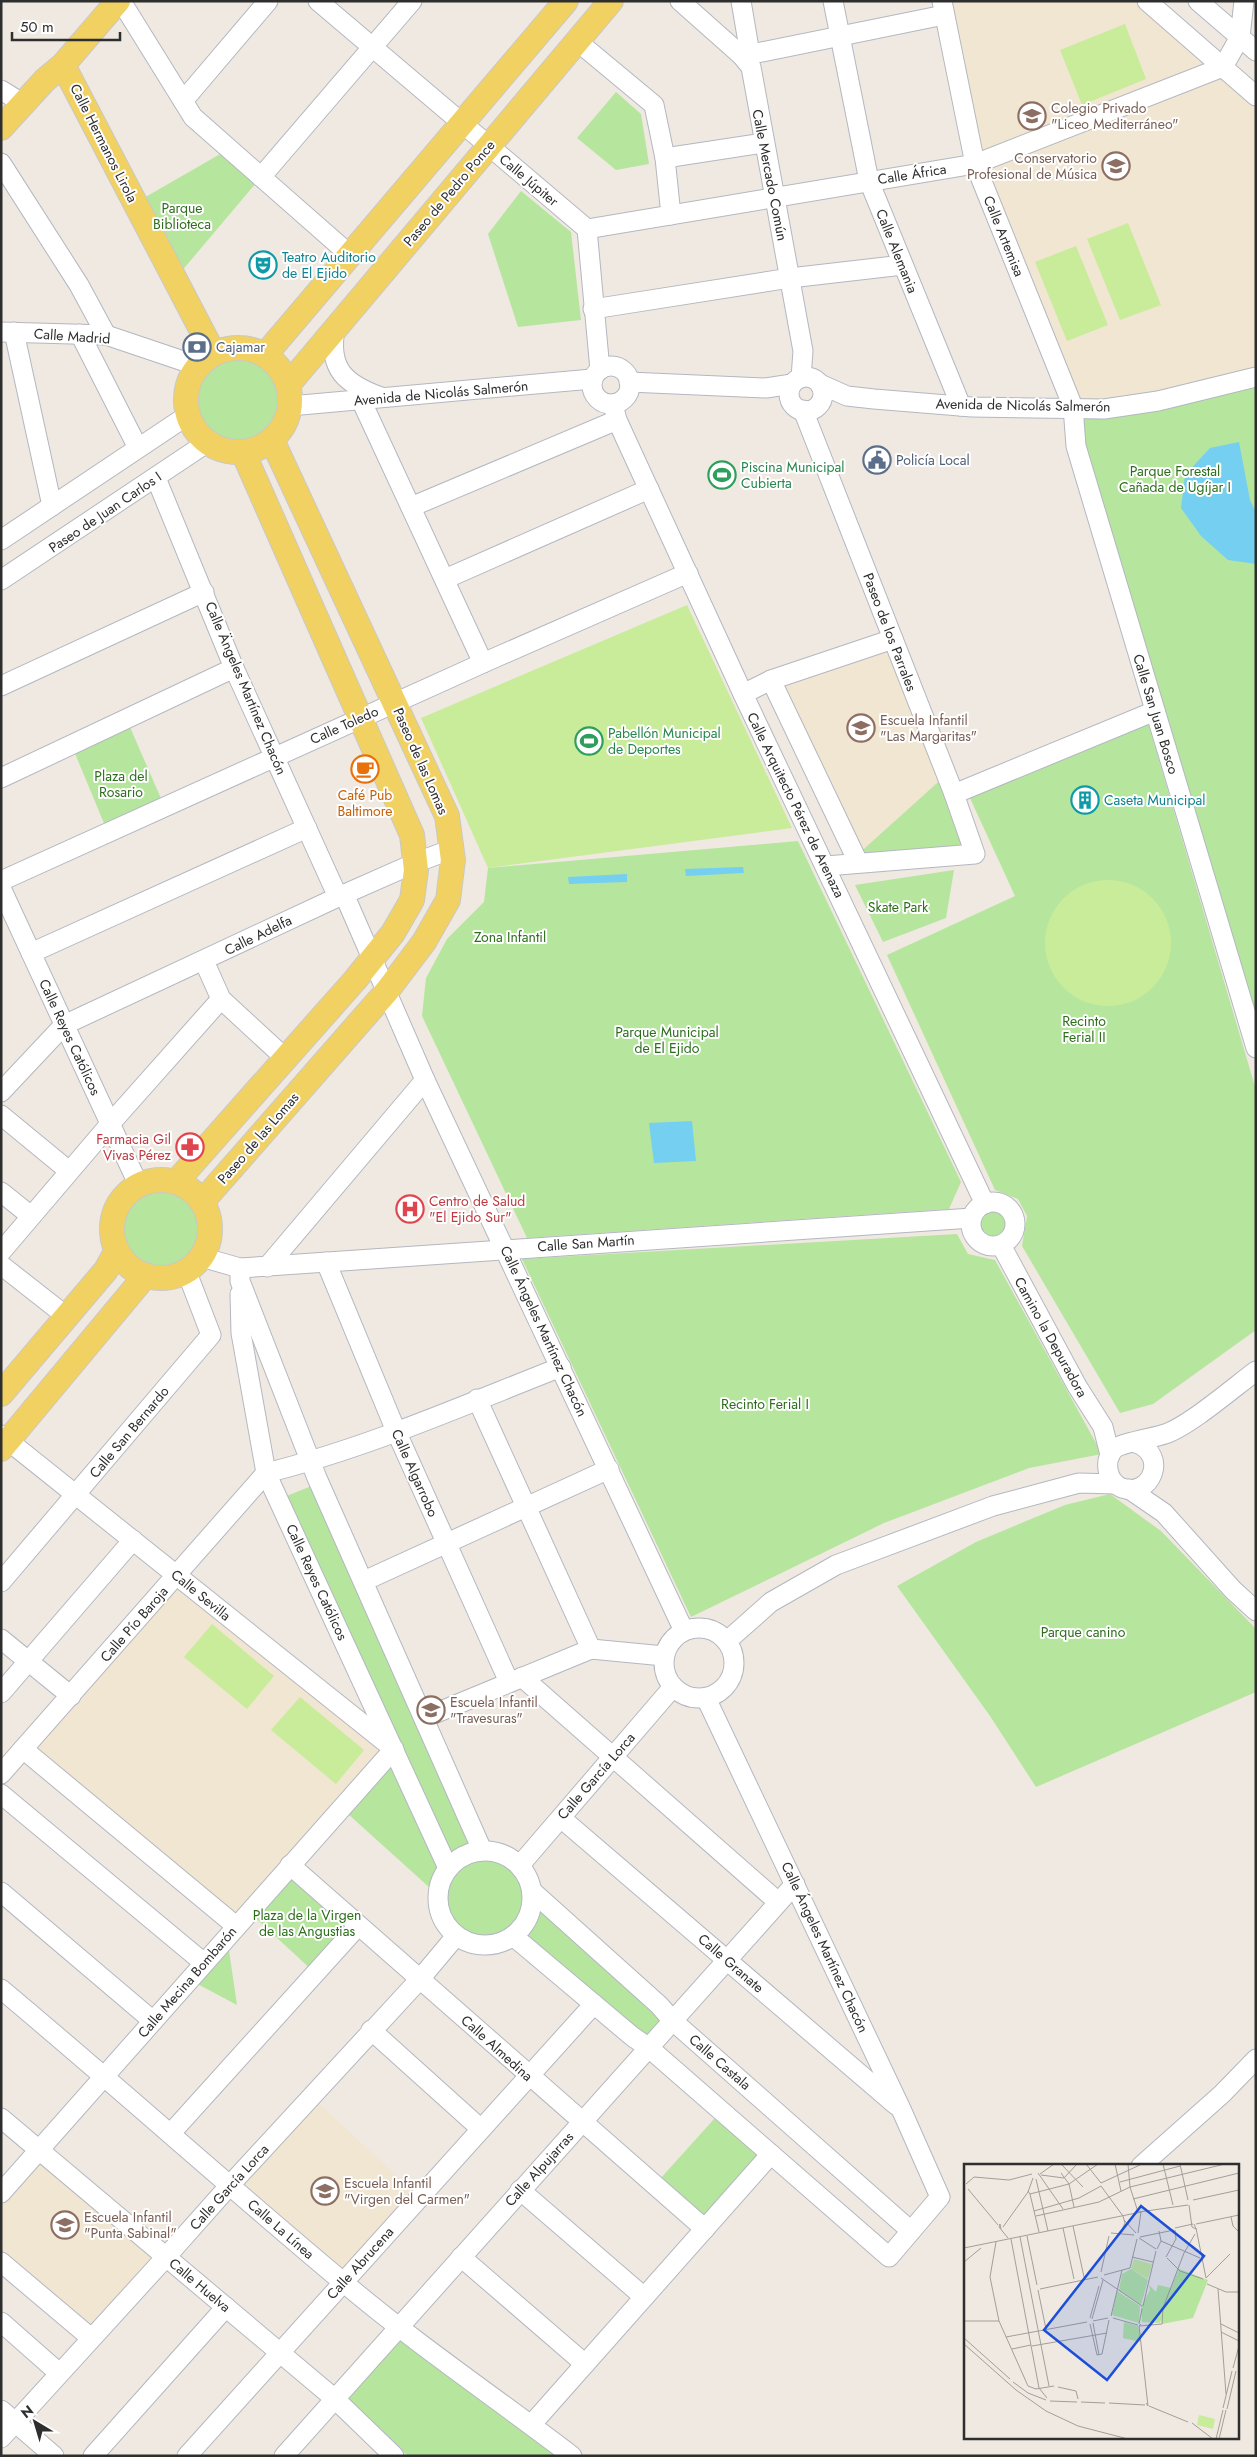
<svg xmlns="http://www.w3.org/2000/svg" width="1257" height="2457" viewBox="0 0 1257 2457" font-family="Jost,sans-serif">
	<rect width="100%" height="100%" fill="#efe9e1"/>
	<g fill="#f0e6d1">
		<polygon points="942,1 1147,1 1256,96 1256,377 1073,407 975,164"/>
		<polygon points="893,639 946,775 855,857 771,680"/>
		<polygon points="177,1575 394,1749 236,1926 23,1749"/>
		<polygon points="311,2096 419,2197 343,2282 230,2185"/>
		<polygon points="39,2150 166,2257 91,2338 1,2262 1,2193"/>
	</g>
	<g fill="#b6e59e">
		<polygon points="616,92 641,114 649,164 616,170 577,138"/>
		<polygon points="229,149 261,177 175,279 135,203"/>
		<polygon points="521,191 571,232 581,320 518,327 488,234"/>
		<circle cx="238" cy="400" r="45"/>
		<polygon points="1256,377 1256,1048 1073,407"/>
		<polygon points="1148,723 1256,1090 1256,1330 1153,1404 1120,1413 1022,1246 1027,1216 1018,1199 995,1190 887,955 1015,896 970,798"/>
		<polygon points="129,725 163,803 106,828 74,751"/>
		<polygon points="946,775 975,854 855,857"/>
		<polygon points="798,841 961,1182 949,1209 527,1238 422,1016 426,978 447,939 484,902 488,868"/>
		<polygon points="954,870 946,918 883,942 855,885"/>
		<circle cx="162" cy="1229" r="42"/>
		<circle cx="993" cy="1224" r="22"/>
		<polygon points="957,1234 968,1254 995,1260 1102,1454 1029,1468 884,1523 691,1617 522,1259"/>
		<polygon points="314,1485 472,1843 448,1855 284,1497"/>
		<polygon points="1110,1494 1161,1531 1256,1629 1256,1692 1036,1787 990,1716 897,1586 976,1542 1065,1505"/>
		<polygon points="392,1762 439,1868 430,1888 347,1813"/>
		<circle cx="485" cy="1897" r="39"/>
		<polygon points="290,1865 358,1926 315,1973 249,1912"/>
		<polygon points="542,1906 665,2018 648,2039 523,1936"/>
		<polygon points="227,1937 237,2005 190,1980"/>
		<polygon points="715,2118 760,2155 706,2217 660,2179"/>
		<polygon points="399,2339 560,2456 408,2456 344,2397"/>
	</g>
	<g fill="#c9ec9a">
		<polygon points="1125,24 1146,79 1082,105 1060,50"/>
		<polygon points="1128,223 1161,305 1120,320 1087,239"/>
		<polygon points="1076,246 1108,325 1067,341 1035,262"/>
		<polygon points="687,605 792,828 488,868 421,718"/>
		<circle cx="1108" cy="943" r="63"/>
		<polygon points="212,1624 274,1676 247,1709 184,1657"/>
		<polygon points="300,1697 364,1750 336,1784 271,1730"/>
	</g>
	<g fill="#75cff0">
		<polygon points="1239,442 1250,500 1256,512 1256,564 1228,560 1201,536 1181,508 1185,475 1210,448"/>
		<polygon points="743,867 744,873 686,876 685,869"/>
		<polygon points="627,874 627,882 569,884 568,877"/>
		<polygon points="692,1121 696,1161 654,1163 649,1123"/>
	</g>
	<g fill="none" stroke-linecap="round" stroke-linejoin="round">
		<g stroke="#b4b7c1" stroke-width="21">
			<g id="minor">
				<polyline points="121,1 193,117 350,255"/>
				<polyline points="318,1 587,229 600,370"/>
				<polyline points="680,1 742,56 751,67 803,351 801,378"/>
				<polyline points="741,1 750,54"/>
				<polyline points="833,1 869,181 961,406"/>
				<polyline points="942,1 975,164 1073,407 1076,446 1256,1048"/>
				<polyline points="1147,1 1256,96"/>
				<polyline points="1198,1 1256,51"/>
				<polyline points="577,41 654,105 665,158 671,215"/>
				<polyline points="742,56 944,15"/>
				<polyline points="1,90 22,103"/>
				<polyline points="183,101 268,1"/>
				<polyline points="665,158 764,143"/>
				<polyline points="1,163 79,285 106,335"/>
				<polyline points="261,177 412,1"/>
				<polyline points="587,229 975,164 1223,67 1240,37 1244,1"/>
				<polyline points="593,309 790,278 903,265"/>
				<path d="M335,329C328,369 345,384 381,397"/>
				<polyline points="1,332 106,335 198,366"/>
				<polyline points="14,332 52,506"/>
				<polyline points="80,334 138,448"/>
				<circle cx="611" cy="385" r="19"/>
				<circle cx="806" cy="394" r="17"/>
				<polyline points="629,382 766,388 792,384"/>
				<polyline points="820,384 847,396 874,399 972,407 1104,409 1158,401 1256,377"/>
				<polyline points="361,400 483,663"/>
				<polyline points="613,404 617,420 743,694 985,1204"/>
				<polyline points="290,406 592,379"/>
				<polyline points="803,410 954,794 975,854 826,866"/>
				<polyline points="156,478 234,668 338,897"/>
				<polyline points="411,507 617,420"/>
				<polyline points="1,540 188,415"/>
				<polyline points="445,579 649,489"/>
				<polyline points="1,580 208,442"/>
				<polyline points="771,680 858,862"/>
				<polyline points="1,686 204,592"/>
				<polyline points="743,694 771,680 893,639"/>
				<polyline points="1,778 234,668"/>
				<polyline points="954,794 1155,711"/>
				<polyline points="1,881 483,663 688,573"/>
				<polyline points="1,888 139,1186"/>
				<polyline points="344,894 425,1080 684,1631"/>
				<polyline points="31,953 307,828"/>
				<polyline points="204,961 221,999 285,1058"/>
				<polyline points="1,1092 64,1025 338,897 415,863 452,849"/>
				<polyline points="1,1115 69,1171"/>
				<polyline points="1,1192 31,1216"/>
				<circle cx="993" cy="1224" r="22"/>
				<polyline points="1001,1245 1077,1386 1103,1427 1110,1455"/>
				<polyline points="1,1252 110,1124 221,999"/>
				<polyline points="201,1257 240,1268 972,1218"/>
				<polyline points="326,1262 396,1431 509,1682"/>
				<polyline points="1,1265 66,1316"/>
				<polyline points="267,1267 425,1080"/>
				<polyline points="240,1268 240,1281 317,1478 482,1850"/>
				<polyline points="240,1294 241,1333 266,1473 448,1868"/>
				<polyline points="477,1399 591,1649"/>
				<polyline points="1,1435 394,1749 1,2193"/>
				<path d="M1136,1443C1169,1455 1151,1498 1122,1488C1107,1482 1103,1461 1114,1449C1121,1443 1153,1438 1165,1434C1189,1426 1233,1388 1256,1371"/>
				<path d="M266,1473C367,1448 464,1405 561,1367"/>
				<polyline points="1129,1489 1164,1513 1233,1590 1256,1611"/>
				<polyline points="364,1581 609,1469"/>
				<polyline points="1,1582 211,1335 186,1270"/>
				<circle cx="699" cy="1663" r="35"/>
				<polyline points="1,1639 71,1696"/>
				<polyline points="727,1641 771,1602 836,1565 993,1506 1079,1483 1115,1484"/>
				<polyline points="522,1677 778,1902"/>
				<polyline points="1,1693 133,1540"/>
				<polyline points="424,1718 591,1649 664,1656"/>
				<polyline points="23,1749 236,1926"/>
				<polyline points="1,1774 266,1473"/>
				<polyline points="1,1794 204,1963"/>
				<polyline points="561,1818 896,2105"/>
				<circle cx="485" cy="1898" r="47"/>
				<polyline points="290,1865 705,2229"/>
				<polyline points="520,1865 673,1687"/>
				<polyline points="532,1891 659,2005 673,2021 911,2231"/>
				<polyline points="1,1892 153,2021"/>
				<polyline points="513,1936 633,2037 648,2047 889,2257 940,2197 901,2109 706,1698"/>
				<path d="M1,1989C116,2085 228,2186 343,2282C416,2344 496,2398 572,2456"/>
				<polyline points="371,2030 481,2129"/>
				<polyline points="1,2118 335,2399 394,2456"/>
				<polyline points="171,2133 358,1926"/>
				<polyline points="1141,2166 1222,2094 1256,2059"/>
				<polyline points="520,2190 644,2297"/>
				<polyline points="461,2257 585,2364"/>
				<polyline points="1,2262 91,2338"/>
				<polyline points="1,2322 59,2373"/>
				<polyline points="1,2410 54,2456"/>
				<polyline points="531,2425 771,2154"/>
				<polyline points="1,2438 166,2257 230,2185 420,1979 456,1936"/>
				<polyline points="93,2456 226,2307"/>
				<polyline points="187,2456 594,2004"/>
				<polyline points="284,2456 795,1884"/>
			</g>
		</g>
		<g stroke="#c9c9c9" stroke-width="26">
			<g id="major">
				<polyline points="63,65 214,354"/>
				<polyline points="1,128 45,80 63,65 118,1"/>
				<circle cx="238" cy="400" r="52"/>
				<polyline points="265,355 566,1"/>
				<polyline points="288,385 611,1"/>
				<circle cx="161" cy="1229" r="49"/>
				<polyline points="176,1182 355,980 393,933 412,900 416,870 412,835 243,452"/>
				<polyline points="202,1202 387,991 424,942 448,900 453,860 447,816 272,440"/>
				<polyline points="1,1394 106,1270 117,1250"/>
				<polyline points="1,1449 146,1275"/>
			</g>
		</g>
		<use href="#minor" stroke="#fff" stroke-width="19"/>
		<use href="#major" stroke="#f2d163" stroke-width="24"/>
	</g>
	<defs>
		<g id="school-ring" transform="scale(1.4375)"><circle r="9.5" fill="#fff" stroke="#8d6e63" stroke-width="1.5"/><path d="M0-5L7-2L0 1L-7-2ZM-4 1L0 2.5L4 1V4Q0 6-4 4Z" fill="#8d6e63"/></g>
		<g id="university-ring" transform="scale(1.4375)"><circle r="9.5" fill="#fff" stroke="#8d6e63" stroke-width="1.5"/><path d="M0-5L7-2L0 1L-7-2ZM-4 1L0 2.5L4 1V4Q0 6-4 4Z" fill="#8d6e63"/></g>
		<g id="theatre-ring" transform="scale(1.4375)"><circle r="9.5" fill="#fff" stroke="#0f9aa8" stroke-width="1.5"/><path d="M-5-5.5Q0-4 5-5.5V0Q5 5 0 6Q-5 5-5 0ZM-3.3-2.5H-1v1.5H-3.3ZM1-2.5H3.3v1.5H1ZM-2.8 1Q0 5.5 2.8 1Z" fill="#0f9aa8"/></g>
		<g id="bank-ring" transform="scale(1.4375)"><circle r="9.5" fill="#fff" stroke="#5c6f8a" stroke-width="1.5"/><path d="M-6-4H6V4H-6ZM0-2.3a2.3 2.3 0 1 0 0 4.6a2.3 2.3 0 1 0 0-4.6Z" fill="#5c6f8a"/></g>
		<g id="civic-ring" transform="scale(1.4375)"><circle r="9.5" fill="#fff" stroke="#5c6f8a" stroke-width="1.5"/><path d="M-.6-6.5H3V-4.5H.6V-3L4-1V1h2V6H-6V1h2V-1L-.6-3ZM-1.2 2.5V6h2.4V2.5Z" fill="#5c6f8a"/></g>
		<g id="stadium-ring" transform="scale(1.4375)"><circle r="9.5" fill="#fff" stroke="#2e9e5b" stroke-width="1.5"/><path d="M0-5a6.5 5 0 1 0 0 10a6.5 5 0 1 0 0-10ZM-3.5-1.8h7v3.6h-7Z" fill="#2e9e5b"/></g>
		<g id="cafe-ring" transform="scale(1.4375)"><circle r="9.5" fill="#fff" stroke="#e8710a" stroke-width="1.5"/><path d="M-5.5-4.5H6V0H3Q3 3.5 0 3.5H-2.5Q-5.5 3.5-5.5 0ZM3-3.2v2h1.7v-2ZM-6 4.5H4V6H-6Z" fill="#e8710a"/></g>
		<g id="building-ring" transform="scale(1.4375)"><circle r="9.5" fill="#fff" stroke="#0f9aa8" stroke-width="1.5"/><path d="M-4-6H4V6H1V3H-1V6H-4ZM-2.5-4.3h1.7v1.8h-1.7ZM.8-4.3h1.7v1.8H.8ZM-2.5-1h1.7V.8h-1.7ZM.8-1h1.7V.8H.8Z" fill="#0f9aa8"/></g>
		<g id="pharmacy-ring" transform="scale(1.4375)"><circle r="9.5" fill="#fff" stroke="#e0444e" stroke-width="1.5"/><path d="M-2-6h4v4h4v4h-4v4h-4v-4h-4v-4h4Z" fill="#e0444e"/></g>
		<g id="hospital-ring" transform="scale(1.4375)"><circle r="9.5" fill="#fff" stroke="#e0444e" stroke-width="1.5"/><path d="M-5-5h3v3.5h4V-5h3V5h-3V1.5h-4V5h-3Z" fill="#e0444e"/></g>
	</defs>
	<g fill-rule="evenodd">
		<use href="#school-ring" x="1032" y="116"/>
		<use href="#university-ring" x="1116" y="166"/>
		<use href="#theatre-ring" x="263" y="265"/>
		<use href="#bank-ring" x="197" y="347"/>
		<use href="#civic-ring" x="877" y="460"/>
		<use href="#stadium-ring" x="722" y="475"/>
		<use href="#school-ring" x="861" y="728"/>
		<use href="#stadium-ring" x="589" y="741"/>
		<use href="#cafe-ring" x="365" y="769"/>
		<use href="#building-ring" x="1085" y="800"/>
		<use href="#pharmacy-ring" x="190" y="1147"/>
		<use href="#hospital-ring" x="410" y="1209"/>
		<use href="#school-ring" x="431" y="1710"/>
		<use href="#school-ring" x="325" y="2191"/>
		<use href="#school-ring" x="65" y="2225"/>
	</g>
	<g text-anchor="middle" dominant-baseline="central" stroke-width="4" stroke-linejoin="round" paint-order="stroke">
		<g font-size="14" fill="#785e54" stroke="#fff" text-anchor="start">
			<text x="1051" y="108">Colegio Privado<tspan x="1051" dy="16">"Liceo Mediterráneo"</tspan></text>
			<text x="1097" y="158" text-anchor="end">Conservatorio<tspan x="1097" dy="16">Profesional de Música</tspan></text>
			<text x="880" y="720">Escuela Infantil<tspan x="880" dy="16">"Las Margaritas"</tspan></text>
			<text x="450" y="1702">Escuela Infantil<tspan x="450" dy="16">"Travesuras"</tspan></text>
			<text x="344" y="2183">Escuela Infantil<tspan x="344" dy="16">"Virgen del Carmen"</tspan></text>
			<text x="84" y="2217">Escuela Infantil<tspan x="84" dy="16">"Punta Sabinal"</tspan></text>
		</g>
		<g font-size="14" fill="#2e2e2e" stroke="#fff">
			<text transform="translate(104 143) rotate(63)">Calle Hermanos Lirola</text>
			<text transform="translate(912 174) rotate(-9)">Calle África</text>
			<text transform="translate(770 175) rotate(79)">Calle Mercado Común</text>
			<text transform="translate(529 180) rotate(40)">Calle Júpiter</text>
			<text transform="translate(449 193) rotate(-50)">Paseo de Pedro Ponce</text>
			<text transform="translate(1004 236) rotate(68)">Calle Artemisa</text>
			<text transform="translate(897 251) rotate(68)">Calle Alemania</text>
			<text transform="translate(72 336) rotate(4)">Calle Madrid</text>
			<text transform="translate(441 393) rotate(-5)">Avenida de Nicolás Salmerón</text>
			<text transform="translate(1023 405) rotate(1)">Avenida de Nicolás Salmerón</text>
			<text transform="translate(105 512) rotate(-34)">Paseo de Juan Carlos I</text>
			<text transform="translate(890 632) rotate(69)">Paseo de los Parrales</text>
			<text transform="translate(246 688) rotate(67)">Calle Ängeles Martínez Chacón</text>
			<text transform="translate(1156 714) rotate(73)">Calle San Juan Bosco</text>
			<text transform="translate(344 725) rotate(-24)">Calle Toledo</text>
			<text transform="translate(421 761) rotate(66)">Paseo de las Lomas</text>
			<text transform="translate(796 805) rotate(64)">Calle Arquitecto Pérez de Arenaza</text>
			<text transform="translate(258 935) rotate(-26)">Calle Adelfa</text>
			<text transform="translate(70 1037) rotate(65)">Calle Reyes Católicos</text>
			<text transform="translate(258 1138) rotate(-49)">Paseo de las Lomas</text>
			<text transform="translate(586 1243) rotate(-4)">Calle San Martín</text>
			<text transform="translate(544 1331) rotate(65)">Calle Ángeles Martínez Chacón</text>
			<text transform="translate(1051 1337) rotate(61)">Camino la Depuradora</text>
			<text transform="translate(129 1432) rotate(-50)">Calle San Bernardo</text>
			<text transform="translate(415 1473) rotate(66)">Calle Algarrobo</text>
			<text transform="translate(317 1582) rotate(65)">Calle Reyes Católicos</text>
			<text transform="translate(201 1595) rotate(39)">Calle Sevilla</text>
			<text transform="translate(134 1624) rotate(-49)">Calle Pío Baroja</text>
			<text transform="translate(596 1776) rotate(-49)">Calle García Lorca</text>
			<text transform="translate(825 1947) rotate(65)">Calle Ángeles Martínez Chacón</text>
			<text transform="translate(731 1963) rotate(41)">Calle Granate</text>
			<text transform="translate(187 1982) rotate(-49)">Calle Mecina Bombarón</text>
			<text transform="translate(497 2048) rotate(42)">Calle Almedina</text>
			<text transform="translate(720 2062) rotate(41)">Calle Castala</text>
			<text transform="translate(539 2169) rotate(-48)">Calle Alpujarras</text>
			<text transform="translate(229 2187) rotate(-48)">Calle García Lorca</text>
			<text transform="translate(281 2229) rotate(41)">Calle La Línea</text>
			<text transform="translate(360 2263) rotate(-48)">Calle Abrucena</text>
			<text transform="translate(200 2285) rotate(40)">Calle Huelva</text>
		</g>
		<g font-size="14" fill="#2c6e1b" stroke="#fff">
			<text x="182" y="208">Parque<tspan x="182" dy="16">Biblioteca</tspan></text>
			<text x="1175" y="471">Parque Forestal<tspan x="1175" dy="16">Cañada de Ugíjar I</tspan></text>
			<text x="121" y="776">Plaza del<tspan x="121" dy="16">Rosario</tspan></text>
			<text x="898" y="907">Skate Park</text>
			<text x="510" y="937">Zona Infantil</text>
			<text x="1084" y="1021">Recinto<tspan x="1084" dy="16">Ferial II</tspan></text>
			<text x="667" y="1032">Parque Municipal<tspan x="667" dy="16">de El Ejido</tspan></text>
			<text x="765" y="1404">Recinto Ferial I</text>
			<text x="1083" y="1632">Parque canino</text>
			<text x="307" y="1915">Plaza de la Virgen<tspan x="307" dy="16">de las Angustias</tspan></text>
		</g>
		<g font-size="14" fill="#0d838f" stroke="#fff" text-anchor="start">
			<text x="282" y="257">Teatro Auditorio<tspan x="282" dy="16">de El Ejido</tspan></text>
			<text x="1104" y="800">Caseta Municipal</text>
		</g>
		<g font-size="14" fill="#4e5e75" stroke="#fff" text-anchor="start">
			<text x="216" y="347">Cajamar</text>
			<text x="896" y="460">Policía Local</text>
		</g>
		<g font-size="14" fill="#27864d" stroke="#fff" text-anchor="start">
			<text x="741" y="467">Piscina Municipal<tspan x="741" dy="16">Cubierta</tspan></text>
			<text x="608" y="733">Pabellón Municipal<tspan x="608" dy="16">de Deportes</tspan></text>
		</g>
		<g font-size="14" fill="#c56008" stroke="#fff">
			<text x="365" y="795">Café Pub<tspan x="365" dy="16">Baltimore</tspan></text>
		</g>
		<g font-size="14" fill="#be3a42" stroke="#fff" text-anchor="end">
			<text x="171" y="1139">Farmacia Gil<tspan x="171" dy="16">Vivas Pérez</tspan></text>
			<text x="429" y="1201" text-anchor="start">Centro de Salud<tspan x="429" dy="16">"El Ejido Sur"</tspan></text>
		</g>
	</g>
	<g transform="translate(964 2164)">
		<rect width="275" height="275" fill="#efe9e1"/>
		<path d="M167,105L184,116L177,141L155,126L158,110ZM215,105L244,116L229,154L198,160L197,156L196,159L178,158L177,143L186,126L185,121L192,128L194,121L207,124ZM153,127L176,142L175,159L148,151ZM160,158L174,162L177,178L159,174Z" fill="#b6e59e"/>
		<path d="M170,95L188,100L184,115L167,105ZM235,251L251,255L249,265L233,261Z" fill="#c9ec9a"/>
		<path fill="none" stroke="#a29e99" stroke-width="1" d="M97,0L119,23M122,0L137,19M151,0L157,27M164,0L166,23L174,48M199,0L209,41M216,0L224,36M74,9L99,45M97,9L105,20L110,43M76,10L90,0M77,11L100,14L113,0M72,15L84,67M156,18L216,2M137,19L178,0M2,20L10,13L45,16L68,10M137,22L159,52L161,59L156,70M4,25L34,61M64,27L66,30L105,20L134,0M66,30L75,68M169,35L275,9M229,36L275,26M225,41L228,63L232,65L230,60M70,47L115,34L137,22M175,48L224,41M72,52L135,38L166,23L261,0M267,53L269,62L275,68M160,56L172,69M232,60L275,51M109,62L120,113M39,63L64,28L69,14M99,64L110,115M211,64L229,60M232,64L242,114M37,65L36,60L35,63L44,74M147,69L170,71M174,69L177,48M63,72L73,121M56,73L85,222M176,73L210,66M175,74L192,85M47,75L75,224L83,234M197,77L236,94M32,78L26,113L35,157L64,222L72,225L90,222M0,84L177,48M193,85L197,77L195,67M168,93L189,98M202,93L212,75L211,66M203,94L216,107L239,115M0,98L17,84M137,108L145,72M140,111L166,104L173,75M137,114L178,142M242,114L266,90M243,120L262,128H275M76,125L134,113M254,125L262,230M74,126L82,165M179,142L192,87M147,152L158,106M126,154L135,122M149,154L174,161M128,155L139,116M0,157H35M129,157L144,154M129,159L135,191M126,160L133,191L138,190L145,156M175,160L178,145M177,160L175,162L198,160L199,144L220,89L231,70M257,160L275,169M175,162L184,242L182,239M257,168L275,177M42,173L123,158M0,174L46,215M0,180L52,226L82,247L114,262L164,275M68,182L143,169M48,185L67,181M269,204L275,182M49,218L64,229L82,236M94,223L112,227L114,235M86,237L113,238M117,238L141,239M145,239L181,241M185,242L224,258M259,244L268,207M263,245L272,207M228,259L249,275M252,275L259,246M255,275L262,246"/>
		<path fill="#1d4ed8" fill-opacity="0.15" stroke="#1d4ed8" stroke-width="2.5" d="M177,42L240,92L143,216L80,166Z"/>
		<rect width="275" height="275" fill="none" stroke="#2e2e2e" stroke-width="2.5"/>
	</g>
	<rect width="1257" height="2457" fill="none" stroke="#2e2e2e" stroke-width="5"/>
	<g transform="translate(35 2422) rotate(322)" stroke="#ffffff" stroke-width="4" paint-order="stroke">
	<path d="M0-4L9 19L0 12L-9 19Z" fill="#2e2e2e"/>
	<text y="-8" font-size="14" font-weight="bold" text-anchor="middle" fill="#2e2e2e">N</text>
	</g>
	<path d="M12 32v8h108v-8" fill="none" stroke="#2e2e2e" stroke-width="2.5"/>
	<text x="20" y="32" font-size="15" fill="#2e2e2e" stroke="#ffffff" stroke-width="4" paint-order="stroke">50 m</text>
</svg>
